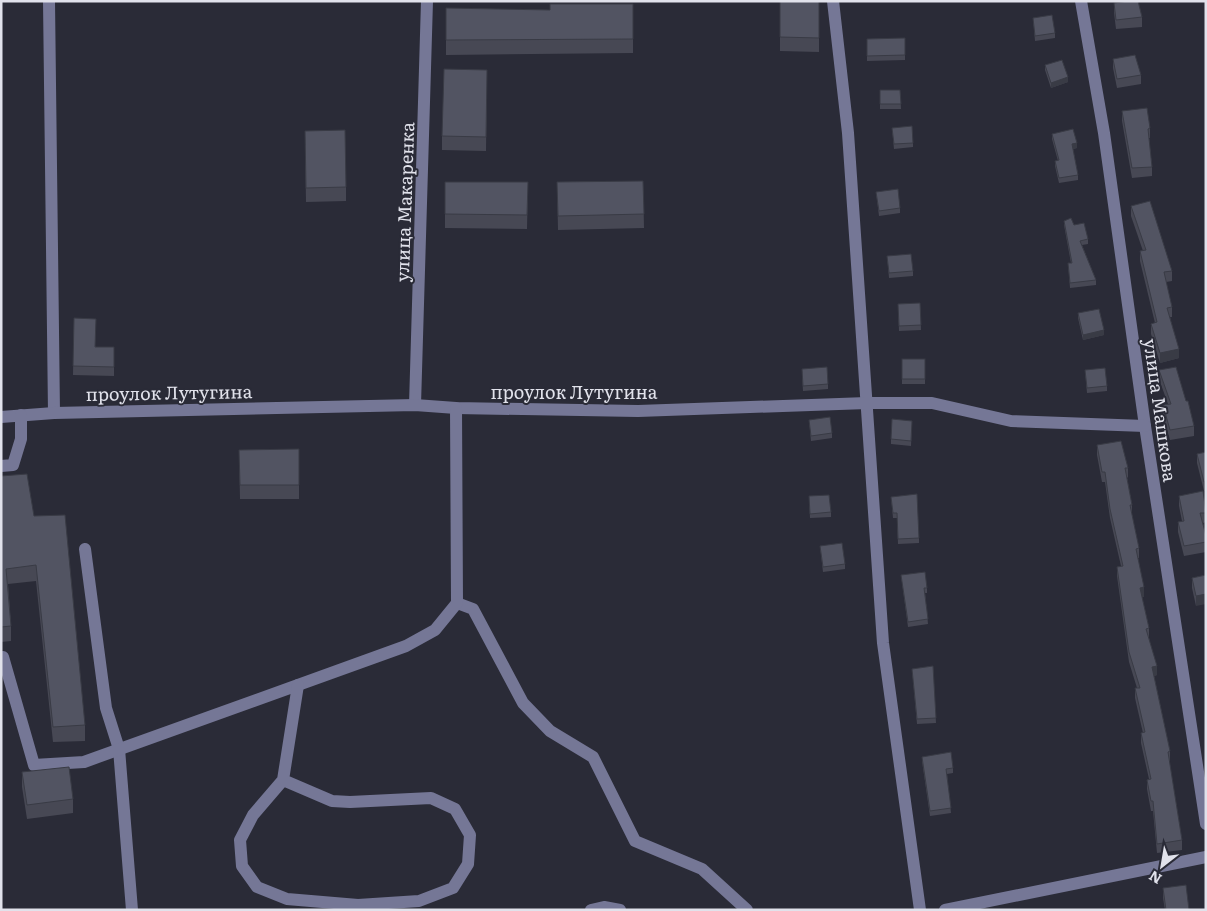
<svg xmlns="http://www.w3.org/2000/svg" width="1207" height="911" viewBox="0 0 1207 911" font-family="Literata,serif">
	<rect width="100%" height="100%" fill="#2a2b37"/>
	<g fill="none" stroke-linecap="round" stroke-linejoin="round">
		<g stroke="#757796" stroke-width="12">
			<polyline points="49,1 54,413"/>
			<polyline points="833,1 848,133 883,643 920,910"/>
			<polyline points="1081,1 1104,133 1145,426 1206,824"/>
			<polyline points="415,405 427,1"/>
			<polyline points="1,417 54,413 415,405 456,408 638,411 867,403 932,403 1011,421 1145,426"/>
			<polyline points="1,466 13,465 21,439 21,415"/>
			<polyline points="85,549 106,708 119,749 132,910"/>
			<polyline points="457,603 473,609 523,703 550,731 593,757 635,841 702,869 747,910"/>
			<polyline points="3,657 34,765 84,762 406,646 435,630 457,603 456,408"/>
			<polyline points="283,780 332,801 350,802 431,798 455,809 470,835 468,864 453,888 419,901 358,905 287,899 257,887 242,866 240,840 253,815 283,780 298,685"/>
			<polyline points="591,910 604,907 620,910"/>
			<polyline points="945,910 1206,857"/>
		</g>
	</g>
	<g fill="#474854">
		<polygon points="780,1 819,1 819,52 780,51"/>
		<polygon points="1114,3 1142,17 1142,27 1116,29 1114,13"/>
		<polygon points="633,4 633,53 446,55 446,8 550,10"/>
		<polygon points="1033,18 1055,33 1055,38 1035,41"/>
		<polygon points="905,38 905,60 867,61 867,39"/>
		<polygon points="1113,59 1141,75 1141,84 1117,88 1113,68"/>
		<polygon points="1045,65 1068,82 1051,88 1045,70"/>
		<polygon points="487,70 486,151 442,150 442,136"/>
		<polygon points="880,90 900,90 901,109 880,109"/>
		<polygon points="1122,111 1150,128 1150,138 1149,138 1152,167 1152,176 1132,178 1122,121"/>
		<polygon points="892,128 913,143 913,147 894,149"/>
		<polygon points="1052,134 1077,148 1073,149 1078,175 1078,180 1059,183 1055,166 1055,161 1058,161 1052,139"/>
		<polygon points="305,145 346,187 346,201 306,202"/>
		<polygon points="643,181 644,228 558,230 557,182"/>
		<polygon points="445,182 528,182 527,229 445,228"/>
		<polygon points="876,192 900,208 900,213 879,216"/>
		<polygon points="1131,206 1172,271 1172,281 1166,282 1172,307 1172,317 1170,317 1179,358 1160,363 1151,334 1151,324 1155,323 1140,261 1140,251 1143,251 1131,216"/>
		<polygon points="1064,221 1074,225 1088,239 1088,244 1082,245 1096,280 1096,285 1070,288 1068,263 1071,263 1064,225"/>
		<polygon points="887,256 913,271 913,276 889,278"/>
		<polygon points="920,303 921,330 899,331 898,304"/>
		<polygon points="1078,313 1104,335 1083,340 1078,318"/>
		<polygon points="74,318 96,347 114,347 114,376 73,375"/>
		<rect x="902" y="359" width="23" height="25"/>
		<polygon points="1085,370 1107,386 1107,391 1087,393"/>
		<polygon points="1159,370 1194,426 1194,436 1170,440 1163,415 1163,405 1168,404 1159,379"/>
		<polygon points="802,373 828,384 828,389 803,391"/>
		<polygon points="809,420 832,433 832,438 811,441"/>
		<polygon points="912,421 911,446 891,444 891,439"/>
		<polygon points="1097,445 1128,468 1128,477 1127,478 1132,505 1132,515 1139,548 1139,558 1138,558 1144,597 1142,597 1149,628 1149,638 1157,675 1154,676 1170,751 1170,761 1169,761 1182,840 1182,850 1157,853 1153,811 1151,811 1147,789 1147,780 1149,779 1141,743 1141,733 1143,733 1135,698 1135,688 1137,688 1129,662 1117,576 1117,567 1121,566 1110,518 1105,482 1102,482 1097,455"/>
		<polygon points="299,449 299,499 240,499 239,450"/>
		<polygon points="1206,452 1206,491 1204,491 1197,463 1197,454"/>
		<polygon points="1,476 34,516 85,725 85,741 53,742 36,581 8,584 11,626 11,641 1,642"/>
		<polygon points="809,496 831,512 831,517 810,518"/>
		<polygon points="1179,496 1206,510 1206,522 1203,523 1206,536 1206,552 1184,556 1178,532 1178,522 1182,521 1179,506"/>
		<polygon points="891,497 919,538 919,543 898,544 897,518 893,518"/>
		<polygon points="820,546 845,564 845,569 823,572"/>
		<polygon points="901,575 927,588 927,593 925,593 928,624 908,627"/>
		<polygon points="1206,575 1196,606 1192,588 1192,578"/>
		<polygon points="933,666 936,723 917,724 912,669"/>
		<polygon points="922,757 953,768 953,773 947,774 951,813 930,816 922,761"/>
		<polygon points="22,772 73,799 73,813 27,819 22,787"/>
		<polygon points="1163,888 1189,910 1165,910 1163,898"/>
	</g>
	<g fill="#393b45">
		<polygon points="1068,77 1068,82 1051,88 1051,83"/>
		<polygon points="1077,143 1077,148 1072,149 1072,144"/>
		<polygon points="1104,330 1104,335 1083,340 1083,335"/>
		<polygon points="1179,349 1179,358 1160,363 1160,353"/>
		<polygon points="1206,481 1206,491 1204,491 1204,482"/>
		<polygon points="1144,587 1144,597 1140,597 1140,588"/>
		<polygon points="1206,594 1206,604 1196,606 1196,596"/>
		<polygon points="1157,666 1157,675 1152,677 1152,667"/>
	</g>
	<g fill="#525462" stroke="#393b45">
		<polygon points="780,1 819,1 819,38 780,37"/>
		<polygon points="1128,1 1138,1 1142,17 1116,20 1114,3"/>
		<polygon points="550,4 633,4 633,39 446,40 446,8 550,10"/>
		<polygon points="1052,15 1055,33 1035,36 1033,18"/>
		<polygon points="905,38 905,55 867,56 867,39"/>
		<polygon points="1135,55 1141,75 1117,79 1113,59"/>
		<polygon points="1062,60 1068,77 1051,83 1045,65"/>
		<polygon points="444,69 487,70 486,137 442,136"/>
		<polygon points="880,90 900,90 901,104 880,104"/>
		<polygon points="1147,108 1150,128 1148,129 1152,167 1132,168 1122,111"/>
		<polygon points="912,126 913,143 894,144 892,128"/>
		<polygon points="1073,129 1077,143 1072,144 1078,175 1059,178 1055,161 1059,160 1052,134"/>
		<polygon points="345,130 346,187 306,188 305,131"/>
		<polygon points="643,181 644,214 558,216 557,182"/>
		<polygon points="445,182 528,182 527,215 445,214"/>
		<polygon points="898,189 900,208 879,211 876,192"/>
		<polygon points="1150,201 1172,271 1164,272 1172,307 1167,308 1179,349 1160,353 1151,324 1157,322 1140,251 1146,250 1131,206"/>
		<polygon points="1071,218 1074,225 1084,223 1088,239 1080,241 1096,280 1070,283 1068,263 1072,263 1064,221"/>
		<polygon points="911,254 913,271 889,273 887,256"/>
		<polygon points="920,303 921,325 899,326 898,304"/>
		<polygon points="1099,309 1104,330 1083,335 1078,313"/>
		<polygon points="74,318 96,319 95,347 114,347 114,367 73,366"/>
		<rect x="902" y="359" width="23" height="20"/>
		<polygon points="827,367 828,384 803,386 802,369"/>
		<polygon points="1176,367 1186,401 1188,401 1194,426 1170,430 1163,405 1171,404 1159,370"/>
		<polygon points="1105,368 1107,386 1087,388 1085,370"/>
		<polygon points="830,417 832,433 811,436 809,420"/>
		<polygon points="892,419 912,421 911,441 891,439"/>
		<polygon points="1121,441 1128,468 1125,468 1132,505 1130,505 1139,548 1136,549 1144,587 1140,588 1149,628 1146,629 1157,666 1152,667 1170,751 1168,752 1182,840 1157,844 1153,801 1151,801 1147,780 1151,779 1141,733 1145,732 1135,688 1140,688 1129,652 1117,567 1123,566 1110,509 1105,472 1102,472 1097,445"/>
		<polygon points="299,449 299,485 240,485 239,450"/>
		<polygon points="1206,452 1206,481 1204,482 1197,454"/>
		<polygon points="27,474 34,516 65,515 85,725 53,727 36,565 6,569 11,626 1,627 1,476"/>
		<polygon points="1203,491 1206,513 1200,513 1206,536 1206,542 1184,546 1178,522 1184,521 1179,496"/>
		<polygon points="917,494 919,538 898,539 897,513 893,513 891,497"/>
		<polygon points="829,495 831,512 810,514 809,496"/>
		<polygon points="842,543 845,564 823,567 820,546"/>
		<polygon points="925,572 927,588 924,588 928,619 908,622 901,575"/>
		<polygon points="1206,575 1206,594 1196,596 1192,578"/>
		<polygon points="933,666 936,718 917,719 912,669"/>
		<polygon points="951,752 953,768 946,769 951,808 930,811 922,757"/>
		<polygon points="69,767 73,799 27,805 22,772"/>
		<polygon points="1186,885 1189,910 1166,910 1163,888"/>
	</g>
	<g text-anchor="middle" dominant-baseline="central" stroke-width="4" stroke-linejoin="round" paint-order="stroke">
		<g font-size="18" fill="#e1e2eb" stroke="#2a2b37">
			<text transform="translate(404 202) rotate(-88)">улица Макаренка</text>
			<text x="574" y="391">проулок Лутугина</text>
			<text transform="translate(169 392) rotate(-1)">проулок Лутугина</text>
			<text transform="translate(1161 410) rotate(82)">улица Машкова</text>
		</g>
	</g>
	<rect width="1207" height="911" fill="none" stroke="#e1e2eb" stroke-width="5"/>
	<g transform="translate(1162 866) rotate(211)" stroke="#2a2b37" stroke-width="4" paint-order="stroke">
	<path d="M0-4L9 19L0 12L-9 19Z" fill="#e1e2eb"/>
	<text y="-8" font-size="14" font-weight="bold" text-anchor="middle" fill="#e1e2eb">N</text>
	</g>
</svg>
